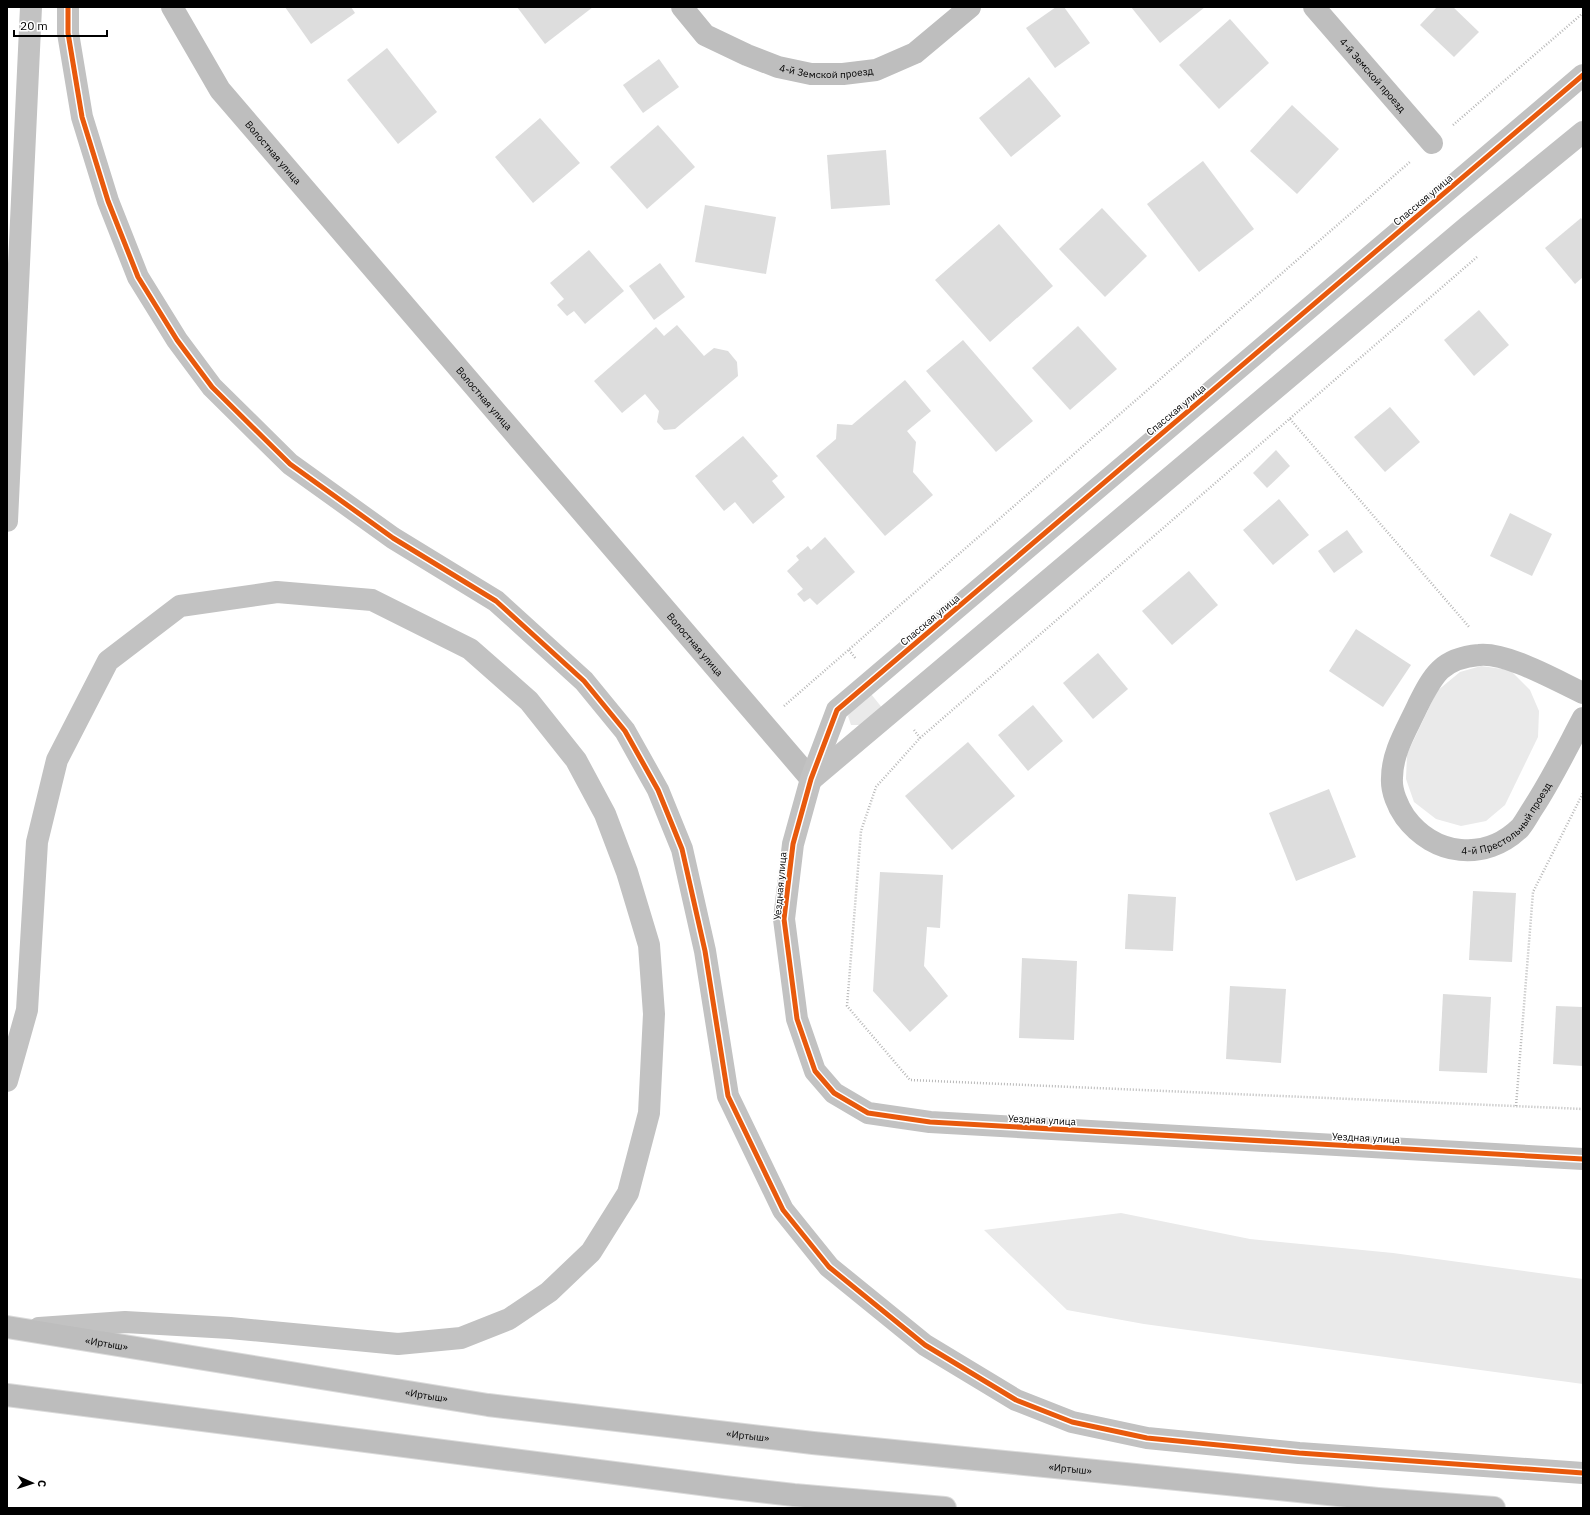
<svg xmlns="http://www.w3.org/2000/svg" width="1590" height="1515" viewBox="0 0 1590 1515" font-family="'IBM Plex Sans',sans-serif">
	<rect width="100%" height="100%" fill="#fff"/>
	<g fill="#eaeaea">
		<polygon points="1481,666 1510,670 1530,690 1539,711 1538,737 1505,805 1486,821 1461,826 1436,819 1414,802 1406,779 1407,754 1437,691 1460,672"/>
		<polygon points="871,694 883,709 863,725 851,725 848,716 851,711"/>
		<polygon points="1121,1213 1250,1239 1393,1253 1583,1279 1583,1384 1144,1324 1067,1310 984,1230"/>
	</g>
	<g fill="#ddd">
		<polygon points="285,7 351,7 355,13 311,44"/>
		<polygon points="517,7 593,7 545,44"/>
		<polygon points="1056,7 1064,7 1090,43 1055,68 1026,28"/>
		<polygon points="1131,7 1205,7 1160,43"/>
		<polygon points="1437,7 1453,7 1479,32 1454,57 1420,25"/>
		<polygon points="1230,19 1269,63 1219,109 1179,65"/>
		<polygon points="387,48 437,112 398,144 347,80"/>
		<polygon points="659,59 679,87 643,113 623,85"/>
		<polygon points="1029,77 1061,116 1011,157 979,118"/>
		<polygon points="1292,105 1339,149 1297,194 1250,151"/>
		<polygon points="540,118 580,163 533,203 495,157"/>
		<polygon points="658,125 695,167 647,209 610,167"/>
		<polygon points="886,150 890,205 831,209 827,155"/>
		<polygon points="1203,161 1254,229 1199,272 1147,204"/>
		<polygon points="705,205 776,217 766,274 695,262"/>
		<polygon points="1102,208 1147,256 1105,297 1059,249"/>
		<polygon points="1581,218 1583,221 1583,277 1575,284 1545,248"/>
		<polygon points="999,224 1053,286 990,342 935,280"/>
		<polygon points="589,250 624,291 585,324 574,311 567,316 557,305 564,299 550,283"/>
		<polygon points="660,263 685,297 654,320 629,286"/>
		<polygon points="1479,310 1509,345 1474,376 1444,340"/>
		<polygon points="677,325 704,356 714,348 728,351 737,362 738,376 675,429 664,430 657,422 659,411 645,394 622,413 594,381 656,327 664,336"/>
		<polygon points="1078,326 1117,369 1070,410 1032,368"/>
		<polygon points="963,340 1033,421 996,452 926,371"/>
		<polygon points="905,380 931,411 907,431 916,442 913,472 933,495 885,536 816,456 836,439 837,424 852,425"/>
		<polygon points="1390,407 1420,442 1385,472 1354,437"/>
		<polygon points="743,436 778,476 772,481 785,497 753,524 735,502 724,511 695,476"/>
		<polygon points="1276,450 1290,466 1267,488 1253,473"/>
		<polygon points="1279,499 1309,535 1273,565 1243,530"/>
		<polygon points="1510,513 1552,534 1532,576 1490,556"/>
		<polygon points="1347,530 1363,552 1334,573 1318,551"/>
		<polygon points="825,537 855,572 817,605 810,598 804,602 797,594 803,589 787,571 799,560 796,556 808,546 811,550"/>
		<polygon points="1189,571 1218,605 1172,645 1142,611"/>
		<polygon points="1356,629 1411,665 1383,707 1329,671"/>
		<polygon points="1098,653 1128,689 1093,719 1063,683"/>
		<polygon points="1033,705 1063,741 1028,771 998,735"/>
		<polygon points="968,742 1015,796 952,850 905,796"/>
		<polygon points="1329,789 1356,857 1296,881 1269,813"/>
		<polygon points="880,872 943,875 940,928 927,927 924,966 948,996 910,1032 873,991"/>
		<polygon points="1473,891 1516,893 1512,962 1469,960"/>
		<polygon points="1128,894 1176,897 1173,951 1125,949"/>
		<polygon points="1022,958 1077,961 1074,1040 1019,1038"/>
		<polygon points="1230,986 1286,989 1281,1063 1226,1059"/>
		<polygon points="1443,994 1491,997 1487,1073 1439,1071"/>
		<polygon points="1556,1006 1583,1007 1583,1066 1553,1064"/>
	</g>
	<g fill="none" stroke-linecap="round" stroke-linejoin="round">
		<g stroke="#dbdbdb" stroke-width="24">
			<g id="highway">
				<path id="s5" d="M7,1327L488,1405L813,1443L1378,1499L1494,1508"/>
				<polyline points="7,1395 724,1487 794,1495 945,1508"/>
			</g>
		</g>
		<g stroke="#b8b8b8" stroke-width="2.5" stroke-dasharray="1 2" stroke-linecap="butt">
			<polyline points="1453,125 1583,13"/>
			<polyline points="1477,257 920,738 876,787 861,831 847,1006 910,1080 1583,1109"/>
			<polyline points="1290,419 1470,628"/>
			<polyline points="849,650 856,659"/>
			<polyline points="784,706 1411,161"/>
			<polyline points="914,730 920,738"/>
			<polyline points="1516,1106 1533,892 1583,793"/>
		</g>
		<g stroke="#bebebe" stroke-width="22">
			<path id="s1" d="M172,7L220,90L811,779"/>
			<path id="s2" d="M682,7L705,35L747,55L778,67L811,74H843L876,70L915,53L970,7"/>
			<path id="s3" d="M1314,7L1432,143"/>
			<path id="s4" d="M1583,693C1557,681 1507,652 1479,655C1442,658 1433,675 1418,705C1407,729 1392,752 1392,778C1391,791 1398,807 1405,817C1434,856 1485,862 1520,828C1525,822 1529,814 1533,808C1552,779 1567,748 1583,718"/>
		</g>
		<g stroke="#c2c2c2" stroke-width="22">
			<polyline points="68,7 68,33 82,117 108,201 138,277 177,340 212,387 290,464 393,538 496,601 584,681 625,731 658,790 682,849 705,951 728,1096 783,1210 829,1267 925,1345 1016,1400 1072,1422 1147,1438 1299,1453 1583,1473"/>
			<polyline points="1583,75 837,710 811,779 793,844 784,919 797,1019 815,1071 834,1093 868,1113 930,1122 1583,1159"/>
			<polyline points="7,521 31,7"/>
			<polyline points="812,779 1467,227 1583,132"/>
			<polyline points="7,1081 27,1010 37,842 57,760 108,661 180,606 277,592 372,600 470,649 529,701 576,760 605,814 627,872 649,945 654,1014 649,1113 628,1193 591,1252 549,1292 509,1319 461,1338 398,1344 230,1328 125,1322 39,1328"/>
		</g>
		<use href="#highway" stroke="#bdbdbd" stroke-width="22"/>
		<g stroke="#fff" stroke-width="8">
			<g id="cycleway">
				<polyline points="68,7 68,33 82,117 108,201 138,277 177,340 212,387 290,464 393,538 496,601 584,681 625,731 658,790 682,849 705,951 728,1096 783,1210 829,1267 925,1345 1016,1400 1072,1422 1147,1438 1299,1453 1583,1473"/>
				<polyline points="1583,75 837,710 811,779 793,844 784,919 797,1019 815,1071 834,1093 868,1113 930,1122 1583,1159"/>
			</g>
		</g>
		<use href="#cycleway" stroke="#e8590c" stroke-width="5"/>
	</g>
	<g text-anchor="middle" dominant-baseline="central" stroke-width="3" stroke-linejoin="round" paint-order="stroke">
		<g font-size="10" fill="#000" stroke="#fff">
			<text stroke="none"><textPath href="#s2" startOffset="165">4-й Земской проезд</textPath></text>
			<text stroke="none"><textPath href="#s3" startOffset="90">4-й Земской проезд</textPath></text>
			<text stroke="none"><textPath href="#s1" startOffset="178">Волостная улица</textPath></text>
			<text transform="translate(1423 200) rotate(-40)">Спасская улица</text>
			<text stroke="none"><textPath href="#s1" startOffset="502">Волостная улица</textPath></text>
			<text transform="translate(1176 410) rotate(-40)">Спасская улица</text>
			<text transform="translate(930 620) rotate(-40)">Спасская улица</text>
			<text stroke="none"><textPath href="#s1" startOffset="826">Волостная улица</textPath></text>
			<text stroke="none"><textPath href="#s4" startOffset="442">4-й Престольный проезд</textPath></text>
			<text transform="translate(780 886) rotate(-85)">Уездная улица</text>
			<text transform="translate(1042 1120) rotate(3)">Уездная улица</text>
			<text transform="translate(1366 1138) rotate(3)">Уездная улица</text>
			<text stroke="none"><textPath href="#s5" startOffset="101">«Иртыш»</textPath></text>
			<text stroke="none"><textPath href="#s5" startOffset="425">«Иртыш»</textPath></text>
			<text stroke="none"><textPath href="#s5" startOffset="749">«Иртыш»</textPath></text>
			<text stroke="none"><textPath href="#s5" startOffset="1073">«Иртыш»</textPath></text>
		</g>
	</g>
	<rect width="1590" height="1515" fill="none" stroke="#000000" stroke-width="16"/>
	<g transform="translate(32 1483) rotate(93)" stroke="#ffffff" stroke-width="3" paint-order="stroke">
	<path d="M0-3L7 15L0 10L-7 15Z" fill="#000000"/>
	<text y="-6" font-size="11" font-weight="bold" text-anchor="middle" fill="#000000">С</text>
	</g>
	<path d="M14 30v6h93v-6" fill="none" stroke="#000000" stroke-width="2"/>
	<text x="20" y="30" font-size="12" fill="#000000" stroke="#ffffff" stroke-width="3" paint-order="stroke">20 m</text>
</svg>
